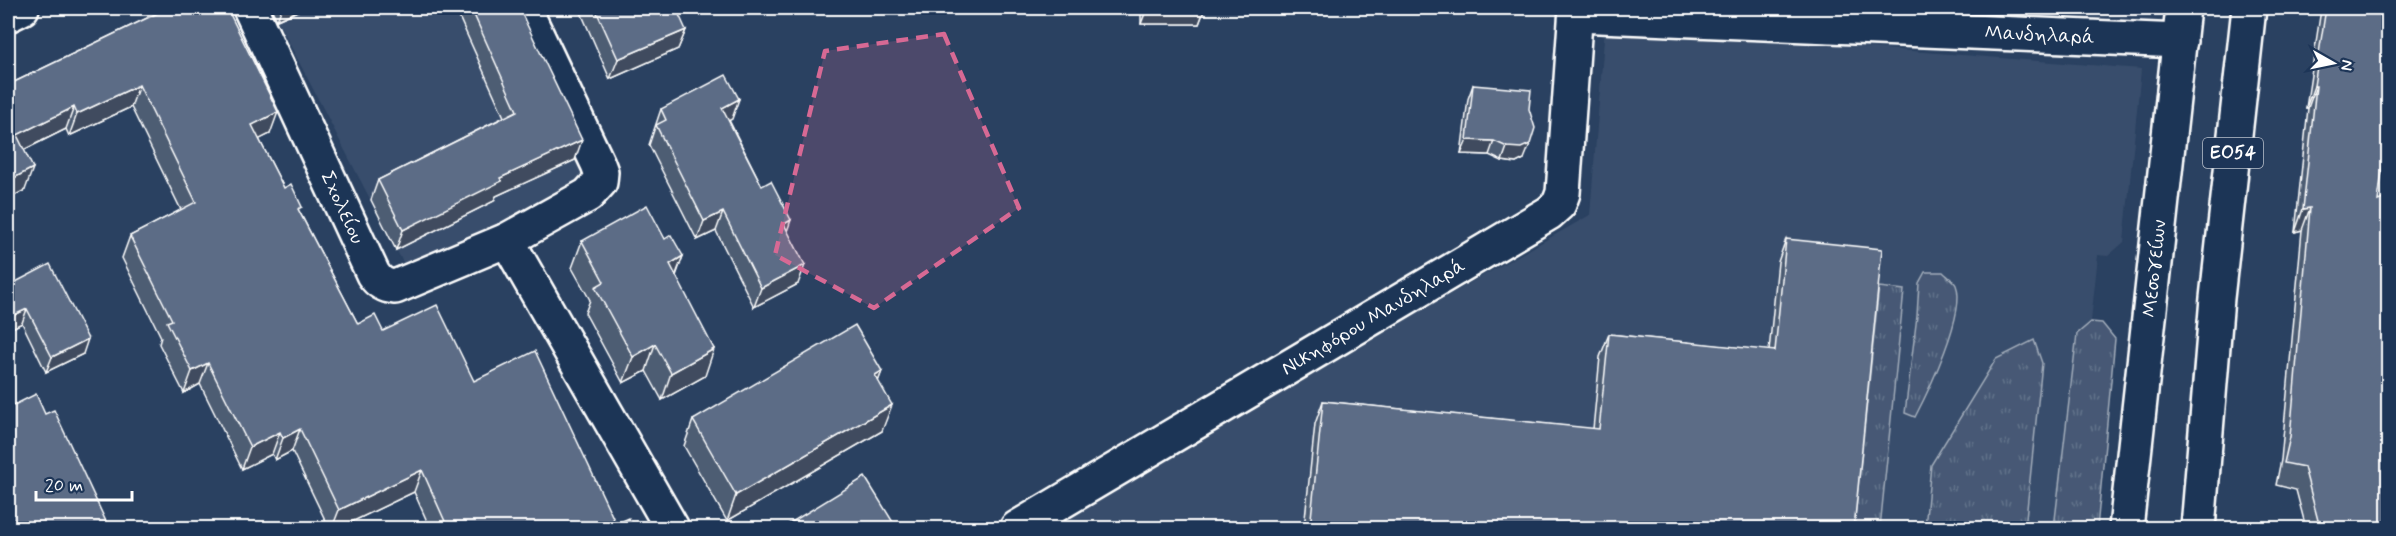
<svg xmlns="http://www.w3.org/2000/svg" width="2396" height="536" viewBox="0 0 2396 536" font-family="Mynerve,sans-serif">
	<defs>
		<pattern id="grass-tufts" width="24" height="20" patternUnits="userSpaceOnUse" patternTransform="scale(1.5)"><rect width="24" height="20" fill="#465975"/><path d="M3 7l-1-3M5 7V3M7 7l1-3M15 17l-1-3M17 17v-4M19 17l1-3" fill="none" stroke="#62728a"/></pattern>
	</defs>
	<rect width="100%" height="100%" fill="#2a4161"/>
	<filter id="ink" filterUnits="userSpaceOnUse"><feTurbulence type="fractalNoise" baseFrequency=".0167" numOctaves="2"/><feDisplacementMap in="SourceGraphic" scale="12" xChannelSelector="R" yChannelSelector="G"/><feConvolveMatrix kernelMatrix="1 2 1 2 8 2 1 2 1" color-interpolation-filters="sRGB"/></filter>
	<g filter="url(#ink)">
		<g fill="#394e6c">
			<polygon points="271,8 508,8 577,159 590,182 407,270"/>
			<polygon points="1605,27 2141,69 2124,242 2108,256 2098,255 2091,321 2102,323 2115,339 2097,528 1038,528 1590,215"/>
		</g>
		<g fill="url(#grass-tufts)" stroke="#a2acba" stroke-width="1.5">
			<path d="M1925,272H1943C1947,276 1954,281 1956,285C1967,312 1928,392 1915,417L1905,413L1917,316L1919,283Z"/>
			<polygon points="1879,287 1904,290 1880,528 1854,528"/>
			<polygon points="2091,322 2102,323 2115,339 2097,528 2054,528 2077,334"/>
			<polygon points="2034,340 2042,363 2025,528 1925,528 1931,465 1996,359"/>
		</g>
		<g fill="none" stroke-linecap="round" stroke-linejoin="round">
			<g stroke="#fff" stroke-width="38">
				<g id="minor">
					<path id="s1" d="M250,8L373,274C379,283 385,286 395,287L507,240L588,195L600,182L601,172L598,164L524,8"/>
					<polyline points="8,15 22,8"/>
					<path id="s2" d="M1576,15L2180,41"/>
					<polyline points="507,240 672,528"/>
					<path id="s3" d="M1017,528L1549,213L1559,204L1563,193L1576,8"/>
				</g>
			</g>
			<g stroke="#fff" stroke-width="38">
				<g id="major">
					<path id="s4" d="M2126,528L2183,8"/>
					<polyline points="2198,528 2217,298 2249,8"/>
				</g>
			</g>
			<use href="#minor" stroke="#1d3557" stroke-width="33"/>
			<use href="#major" stroke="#1d3557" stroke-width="33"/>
		</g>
		<g fill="#4e5d73" stroke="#fff" stroke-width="1.5">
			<polygon points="168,8 270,134 259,139 284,188 300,213 358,324 383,331 474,381 616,524 634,528 430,528 414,492 339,528 329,528 292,451 275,460 272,454 242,469 200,384 184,393 159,344 161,337 122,258 130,236 181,210 131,107 69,136 66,129 24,150 25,190 8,199 8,85"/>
			<polygon points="271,8 304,8 277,20"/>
			<polygon points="455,8 519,8 575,160 496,196 494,201 396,250 371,200 378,180 504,117"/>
			<polygon points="579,8 668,8 686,30 678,49 610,79"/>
			<polygon points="1141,8 1205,8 1199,24 1141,24"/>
			<polygon points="2323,8 2388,8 2378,201 2388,528 2306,528 2296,490 2276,485 2281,460 2302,230 2295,232 2308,108 2306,108 2320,16"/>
			<polygon points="1473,85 1524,159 1516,163 1502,161 1489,155 1461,154 1468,99"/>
			<polygon points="661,109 732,119 729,120 762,186 787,231 798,284 754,307 716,231 697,240 649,145"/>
			<polygon points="665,239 683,256 676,276 705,376 662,400 646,371 623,383 585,313 590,300 572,268 582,241"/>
			<polygon points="1786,239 1854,528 1304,528 1315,424 1323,401 1593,429 1600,357 1609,334 1769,351 1778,262"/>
			<polygon points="8,286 83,354 46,372 22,323 8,330"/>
			<polygon points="882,371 878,381 882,431 727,521 684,446 693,420"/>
		</g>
		<g fill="#404c5e" stroke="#fff" stroke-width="1.5">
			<polygon points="282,8 304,8 277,20"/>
			<polygon points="1147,8 1205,8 1199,24 1141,24"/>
			<polygon points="2072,8 2127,8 2125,13"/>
			<polygon points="686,30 678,49 610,79 618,59"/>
			<polygon points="139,85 131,107 69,136 77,114"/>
			<polygon points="2314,86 2316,86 2308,108 2306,108"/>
			<polygon points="739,99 732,119 715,128 722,108"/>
			<polygon points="74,107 66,129 9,157 17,135"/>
			<polygon points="278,112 270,134 244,147 252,125"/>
			<polygon points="582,140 575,160 496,196 494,201 396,250 403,230 500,178"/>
			<polygon points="1467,140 1494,141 1489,155 1461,154"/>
			<polygon points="1530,144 1524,159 1516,163 1502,161 1507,147"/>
			<polygon points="33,168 25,190 8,199 8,181"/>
			<polygon points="2310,208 2302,230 2295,232 2303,209"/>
			<polygon points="723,212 716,231 697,240 704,221"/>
			<polygon points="791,220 784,240 784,224"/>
			<polygon points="683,256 673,282 670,264"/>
			<polygon points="805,265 798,284 754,307 761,288"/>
			<polygon points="27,309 22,323 8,330 8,318"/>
			<polygon points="88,339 83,354 46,372 52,357"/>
			<polygon points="655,344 646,371 623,383 633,357"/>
			<polygon points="714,349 705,376 662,400 671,373"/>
			<polygon points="208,363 200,384 184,393 192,371"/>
			<polygon points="882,371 872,398 875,375"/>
			<polygon points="892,405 882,431 727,521 736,495"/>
			<polygon points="300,429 292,451 275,460 283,438"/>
			<polygon points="280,432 272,454 242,469 250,447"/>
			<polygon points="422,470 414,492 339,528 332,528 339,510"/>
			<polygon points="1615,521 1683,528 1613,528"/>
		</g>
		<g fill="#5b6c86" stroke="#fff" stroke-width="1.5">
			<polygon points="168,8 227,8 278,112 252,125 284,188 291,184 302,207 298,209 358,324 375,315 383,331 437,305 474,381 535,351 616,524 629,518 634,528 448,528 422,470 339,510 300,429 283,438 280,432 250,447 208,363 192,371 167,322 172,320 130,236 196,202 139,85 77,114 74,107 17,135 33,168 8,181 8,85"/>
			<polygon points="471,8 519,8 582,140 500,178 502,181 403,230 378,180 517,111"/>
			<polygon points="595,8 676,8 686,30 618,59"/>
			<polygon points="2326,8 2388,8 2388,127 2378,201 2388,197 2388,528 2320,528 2304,467 2284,463 2290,437 2310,208 2303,209 2316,86 2314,86"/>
			<polygon points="726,75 739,99 722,108 762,186 771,181 791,220 784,224 805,265 761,288 723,212 704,221 656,125 666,120 661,109"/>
			<polygon points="1473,85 1531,90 1529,109 1535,128 1530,144 1521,148 1507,147 1494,141 1467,140"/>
			<polygon points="647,205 665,239 671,235 683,256 670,264 714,349 671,373 655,344 633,357 595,287 604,282 582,241"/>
			<polygon points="1786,239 1882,249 1854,528 1683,528 1615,521 1615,528 1310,528 1323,401 1599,429 1609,334 1775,351"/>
			<polygon points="50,264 88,339 52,357 27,309 8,318 8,286"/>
			<polygon points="855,325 882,371 875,375 892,405 736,495 693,420"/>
			<polygon points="36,394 45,414 54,410 109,528 8,528 8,408"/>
			<polygon points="865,477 896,527 893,528 782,528"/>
		</g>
	</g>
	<path fill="#d76994" fill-opacity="0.2" stroke="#d76994" stroke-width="4.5" stroke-dasharray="12 8" stroke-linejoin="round" d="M944,34L1019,208L874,308L775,255L825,51Z"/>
	<g text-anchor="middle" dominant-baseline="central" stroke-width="6" stroke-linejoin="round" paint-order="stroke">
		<rect fill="#1d3557" stroke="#bbc2cd" stroke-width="1.5" x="2203" y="138" width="60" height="30" rx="4.5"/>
		<g font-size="18" font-weight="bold" fill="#fff">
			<text x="2233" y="153">ΕΟ54</text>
		</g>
		<g font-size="20" fill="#fff" stroke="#1d3557">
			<text stroke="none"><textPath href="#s2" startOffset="464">Μανδηλαρά</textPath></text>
			<text stroke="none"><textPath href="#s1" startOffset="220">Σχολείου</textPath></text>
			<text stroke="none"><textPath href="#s4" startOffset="261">Μεσογείων</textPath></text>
			<text stroke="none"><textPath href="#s3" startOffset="414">Νικηφόρου Μανδηλαρά</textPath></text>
		</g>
	</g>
	<rect width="2396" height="536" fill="none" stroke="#1d3557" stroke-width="30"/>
	<rect x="15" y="15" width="2366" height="506" fill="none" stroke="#fff" stroke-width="2" filter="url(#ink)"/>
	<g transform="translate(2333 63) rotate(99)" stroke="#1d3557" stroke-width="4.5" paint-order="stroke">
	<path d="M0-4.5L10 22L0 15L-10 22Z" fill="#ffffff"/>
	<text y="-9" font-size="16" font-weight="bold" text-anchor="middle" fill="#ffffff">N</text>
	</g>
	<path d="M36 491v9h96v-9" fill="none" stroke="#ffffff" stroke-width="3"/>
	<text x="45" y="491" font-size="18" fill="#ffffff" stroke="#1d3557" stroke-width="4.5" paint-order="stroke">20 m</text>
</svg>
